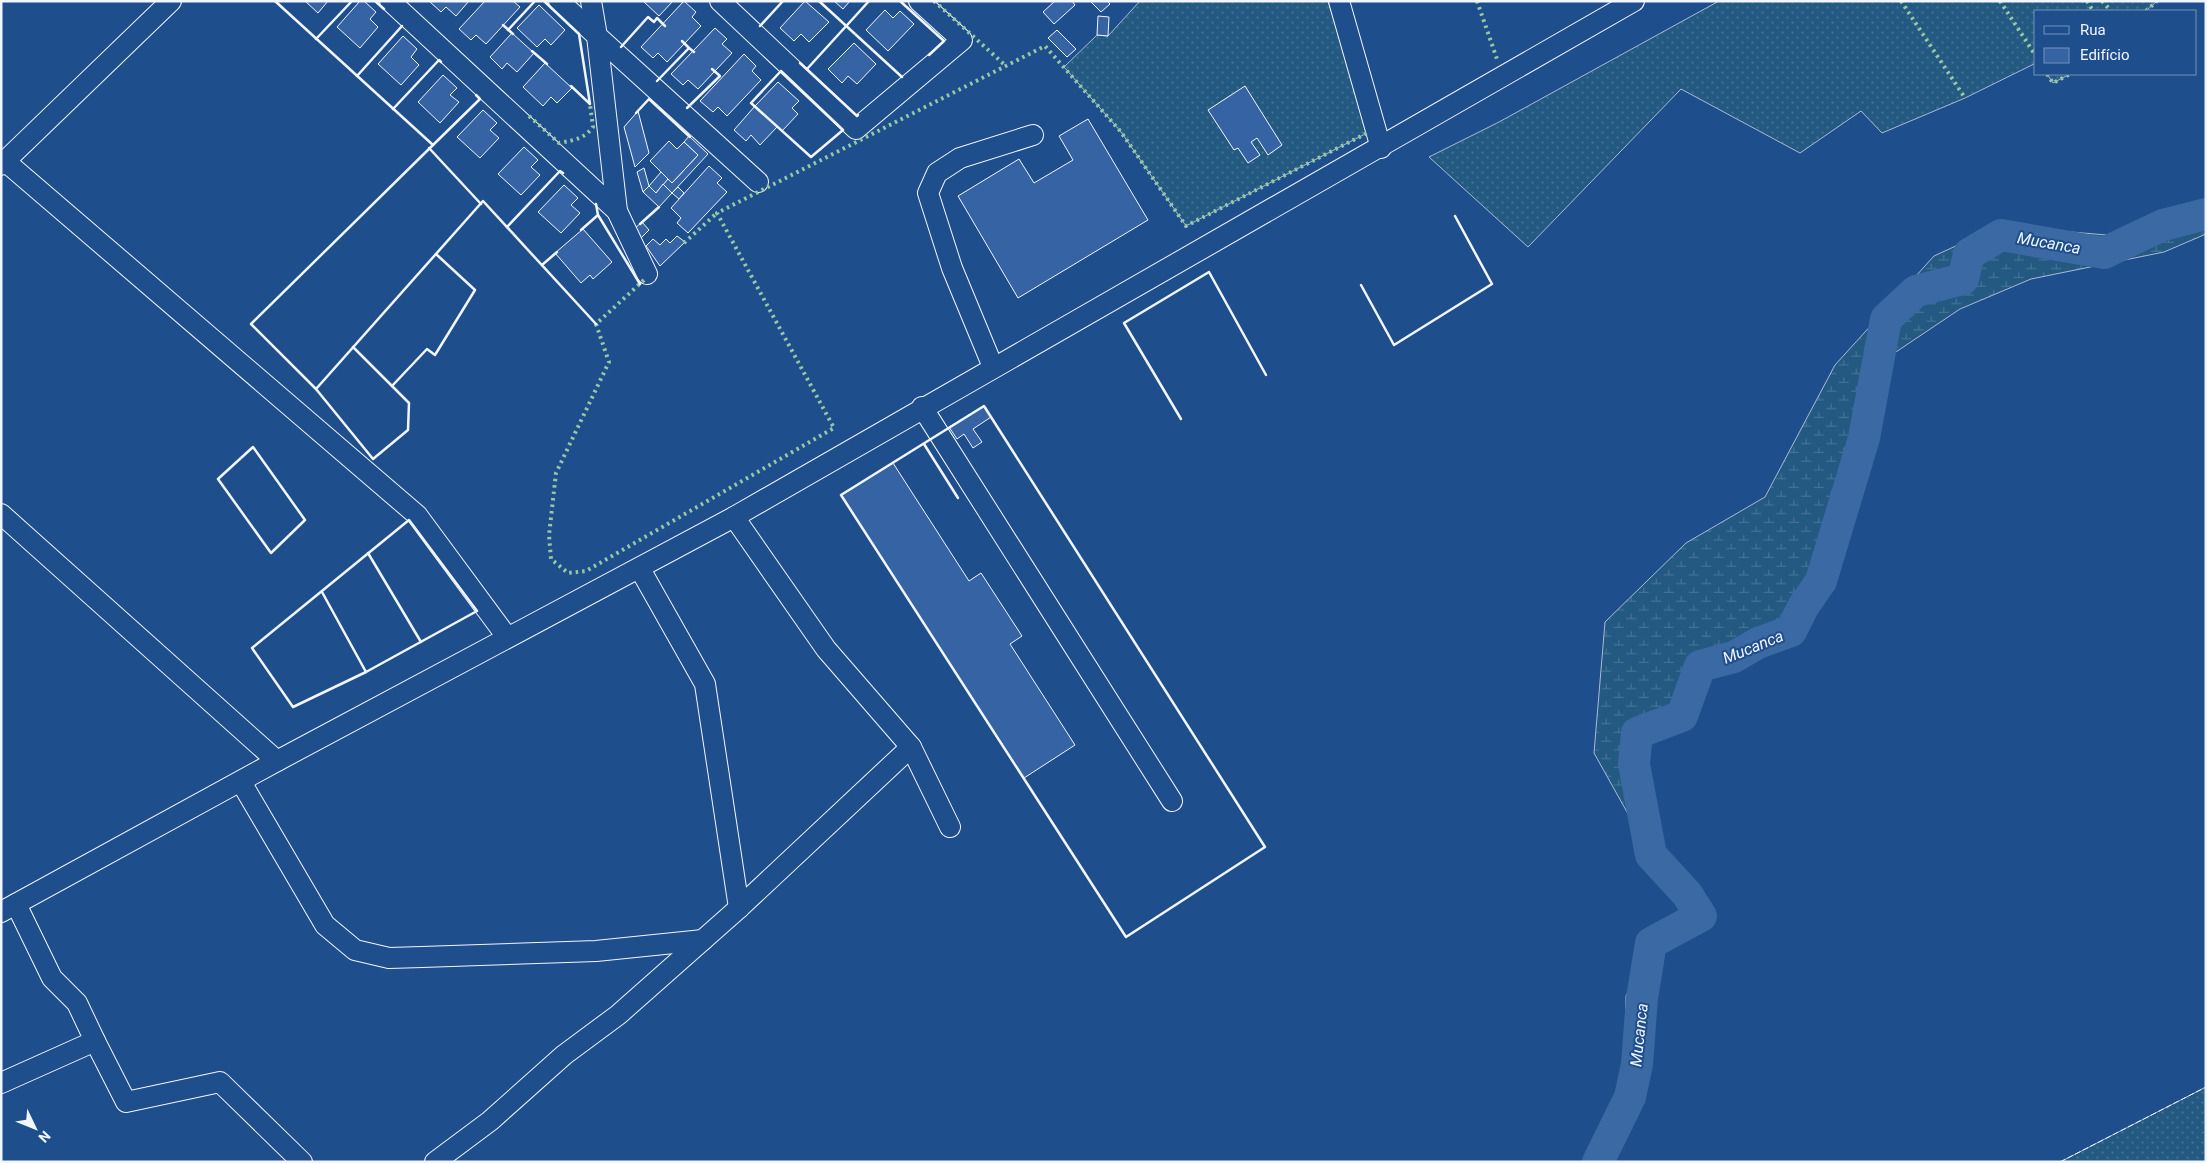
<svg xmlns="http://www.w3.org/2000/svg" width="2207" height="1163" viewBox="0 0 2207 1163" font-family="Roboto,sans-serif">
	<defs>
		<pattern id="grass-dots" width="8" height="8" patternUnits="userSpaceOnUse" patternTransform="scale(1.25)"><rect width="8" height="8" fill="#245a82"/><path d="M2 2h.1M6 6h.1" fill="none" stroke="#447295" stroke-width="1.8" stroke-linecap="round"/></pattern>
		<pattern id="wetland-marsh" width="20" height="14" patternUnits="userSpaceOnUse" patternTransform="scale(1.25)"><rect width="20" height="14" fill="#245a82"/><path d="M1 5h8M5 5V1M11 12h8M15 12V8" fill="none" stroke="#447295"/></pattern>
	</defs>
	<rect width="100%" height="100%" fill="#1f4e8c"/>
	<g fill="url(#grass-dots)" stroke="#a8bbd7">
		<polygon points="1140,1 1328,1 1369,132 1186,226 1121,132 1064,67 1097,35 1108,36"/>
		<polygon points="1719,1 2157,1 2146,11 2036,11 2036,63 1965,98 1882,133 1861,111 1800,153 1681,89 1528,247 1429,157 1499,122"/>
		<polygon points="2047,74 2070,74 2053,83"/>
		<polygon points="2206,1087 2206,1162 2060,1162"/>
	</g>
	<g fill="url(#wetland-marsh)" stroke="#a8bbd7">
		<polygon points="2206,206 2206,234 2164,252 2031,279 1960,309 1878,364 1864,438 1821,581 1804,607 1791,631 1758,643 1734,657 1700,666 1682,716 1637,734 1634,764 1651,855 1594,753 1605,622 1686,543 1765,497 1835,365 1934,256 1999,226 2107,235"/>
		<polygon points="1651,943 1642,998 1637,1064 1630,1097 1598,1162 1584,1162 1624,1081 1626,996"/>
	</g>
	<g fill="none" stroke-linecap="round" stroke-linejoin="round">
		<polyline stroke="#3b69a3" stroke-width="32" points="1598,1162 1630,1097 1637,1064 1642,998 1651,943 1701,916 1687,894 1651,855 1634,764 1637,733 1682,716 1700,666 1734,657 1758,643 1791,631 1803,607 1821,581 1864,438 1886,319 1916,291 1963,279 1969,254 2001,235 2104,253 2163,225 2206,214"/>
	</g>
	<g fill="#3563a3" stroke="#f2f6ff">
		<polygon points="305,1 328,1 318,13"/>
		<polygon points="360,1 364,1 376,12 370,19 378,27 360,48 337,27"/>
		<polygon points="429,1 469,1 456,16 446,7 441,12"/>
		<polygon points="485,1 513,1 520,7 486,44 476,35 471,40 459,29"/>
		<polygon points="643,1 673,1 659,16"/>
		<polygon points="684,1 696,12 692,17 701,26 667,62 658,53 653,58 641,47"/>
		<polygon points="805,1 829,22 809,42 801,34 794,41 780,28"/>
		<polygon points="834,1 850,1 843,9"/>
		<polygon points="1055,1 1072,1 1075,5 1054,24 1043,12"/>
		<polygon points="1090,1 1107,1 1110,4 1101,12"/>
		<polygon points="539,5 565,30 551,45 545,39 537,47 517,28"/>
		<polygon points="885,10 893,18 900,11 914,24 888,51 866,30"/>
		<polygon points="1098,16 1109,17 1108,36 1097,35"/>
		<polygon points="715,28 727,39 722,44 732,53 698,89 688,80 683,85 671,74"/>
		<polygon points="1057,30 1076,49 1067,57 1048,38"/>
		<polygon points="512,33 534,53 517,72 507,63 502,69 490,57"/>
		<polygon points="403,36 417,49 411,57 419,65 401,85 378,64"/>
		<polygon points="854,43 876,64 857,84 848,76 842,83 828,69"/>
		<polygon points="744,54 756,66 752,71 761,80 727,116 718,107 713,112 700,101"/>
		<polygon points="545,63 572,88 557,103 551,97 543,106 523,87"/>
		<polygon points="443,75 457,88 450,95 459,102 440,123 418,102"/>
		<polygon points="778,82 799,101 792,108 798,114 782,131 755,106"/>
		<polygon points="1245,86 1282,145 1268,155 1257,138 1251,142 1260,155 1248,163 1238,148 1234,150 1208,110"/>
		<polygon points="755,106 777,127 760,145 751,135 746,141 734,130"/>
		<polygon points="483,110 497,123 490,130 499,138 480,158 457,137"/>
		<polygon points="638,111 649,153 635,167 624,127"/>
		<polygon points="1088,119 1148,220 1018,298 958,196 1019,159 1034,183 1073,160 1059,136"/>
		<polygon points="689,136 708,154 672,193 663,184 668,179 672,183 698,155 684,142"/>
		<polygon points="669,141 677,149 684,142 698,155 672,183 650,161"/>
		<polygon points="524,147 538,160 531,167 540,175 521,195 498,174"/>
		<polygon points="709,166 722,178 717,183 727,192 688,233 677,223 681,218 671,208"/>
		<polygon points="644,168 649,186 643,192 637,172"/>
		<polygon points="661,172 668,179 656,193 649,186"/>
		<polygon points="663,184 672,193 659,207 643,192 649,186 656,193"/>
		<polygon points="564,185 578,198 571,205 580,213 561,233 538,212"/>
		<polygon points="678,187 684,193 679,199 672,193"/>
		<polygon points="642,222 649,230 640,239 633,230"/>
		<polygon points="583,229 612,262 593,279 590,275 581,283 555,253"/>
		<polygon points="677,236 685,242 660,266 646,246 653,239 660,245 666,239 670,243"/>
		<polygon points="984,406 991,417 973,429 982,442 973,448 964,434 957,439 949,427"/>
		<polygon points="893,463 969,581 981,573 1022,636 1010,644 1075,745 1024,778 841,495"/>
	</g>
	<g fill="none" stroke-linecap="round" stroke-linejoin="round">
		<g stroke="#f2f6ff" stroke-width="22">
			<g id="minor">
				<polyline points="390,1 617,211 647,274"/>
				<polyline points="559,1 597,36 617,211"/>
				<polyline points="591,1 597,36 758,182"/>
				<polyline points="720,1 856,129 962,40 919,1"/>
				<polyline points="1339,1 1381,148"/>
				<polyline points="5,161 417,515 507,637"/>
				<polyline points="1,165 171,1"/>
				<polyline points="993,367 952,268 928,193 937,173 960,158 1033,135"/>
				<polyline points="922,407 1172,801"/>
				<polyline points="1,514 277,761"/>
				<polyline points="734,517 826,649 911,747 950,827"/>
				<polyline points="640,569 705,684 739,908"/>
				<polyline points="241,782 325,925 355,950 389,958 422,957 596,951 703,940"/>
				<polyline points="1,912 277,761 734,517 1634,1"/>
				<polyline points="95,1041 126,1102 220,1082 302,1162"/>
				<polyline points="1,1083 95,1041 77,1003 52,978 16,904"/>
				<polyline points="435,1162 490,1121 564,1055 618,1015 739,908 911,747"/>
			</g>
		</g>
		<use href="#minor" stroke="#1f4e8c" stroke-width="20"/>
		<g stroke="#97c8a6" stroke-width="4" stroke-dasharray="2.5 4" stroke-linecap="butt">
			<polyline points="934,1 1006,66"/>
			<polyline points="1477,1 1498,62"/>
			<polyline points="1901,1 1965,98"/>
			<polyline points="2000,1 2036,56"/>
			<polyline points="2087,1 2093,11"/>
			<polyline points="2102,1 2111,11"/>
			<polyline points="2146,11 2157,1"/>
			<polyline points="2047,74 2053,83 2070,74"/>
			<path d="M529,116L559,143C574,140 584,139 593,127L590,104"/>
			<polyline points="684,243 717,213"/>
			<polyline points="644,280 596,324 609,362 556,473 549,535 551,559 568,573 586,571 834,428 717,213 1045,46 1121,132 1186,226 1369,132"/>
		</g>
		<polyline stroke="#f2f6ff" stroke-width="1" stroke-dasharray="6 2.5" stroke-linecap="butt" points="2060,1162 2206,1087"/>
		<g stroke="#f2f6ff" stroke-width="2.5">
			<polyline points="275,1 433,145 251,324 316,389 483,201 596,324"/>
			<polyline points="375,1 384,9"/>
			<polyline points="544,1 579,34 590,104 571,86"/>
			<polyline points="819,1 902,77"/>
			<polyline points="900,1 944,41 929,55"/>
			<polyline points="503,25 513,34"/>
			<polyline points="760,26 783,1"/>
			<polyline points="508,30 535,1"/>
			<polyline points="316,39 352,1"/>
			<polyline points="682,41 689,48"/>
			<polyline points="621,47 648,17 654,22 657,18 665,26"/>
			<polyline points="532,51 547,64"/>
			<polyline points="800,63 857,116 858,115"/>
			<polyline points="807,69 869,1"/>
			<polygon points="781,71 843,130 811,157 751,103"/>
			<polyline points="357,76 402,26"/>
			<polyline points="657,81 689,48 694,52"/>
			<polyline points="687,108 720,76 712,69"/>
			<polyline points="393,109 439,60 441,62"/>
			<polyline points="636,113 649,99 690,137"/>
			<polyline points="433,145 480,99 476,95"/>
			<polyline points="429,148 481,204"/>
			<polyline points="596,204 598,215 640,284"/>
			<polyline points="640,224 659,207"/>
			<polyline points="507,227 560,171 563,173"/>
			<polyline points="581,230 598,215"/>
			<polyline points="542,265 557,252"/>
			<polyline points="1361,285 1394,345 1492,284 1455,216"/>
			<polyline points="392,386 427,349 435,355 475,290 436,254"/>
			<polyline points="316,389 373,459 408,430 409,403 353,347"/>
			<polygon points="984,406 1265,847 1126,937 841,495"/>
			<polyline points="1181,419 1124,323 1209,272 1266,375"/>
			<polyline points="924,444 958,498"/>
			<polygon points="253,447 305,520 271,553 218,479"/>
			<polygon points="409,520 477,611 366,672 293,707 252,648"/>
			<polyline points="368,553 421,642"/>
			<polyline points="322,592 366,672"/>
		</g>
	</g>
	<g text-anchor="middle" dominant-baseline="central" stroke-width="4" stroke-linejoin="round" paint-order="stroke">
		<g font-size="16" font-style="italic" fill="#f2f6ff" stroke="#1f4e8c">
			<text transform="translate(2049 243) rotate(10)">Mucanca</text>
			<text transform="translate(1753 647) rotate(-22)">Mucanca</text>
			<text transform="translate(1639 1035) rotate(-84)">Mucanca</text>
		</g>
	</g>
	<rect width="2207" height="1163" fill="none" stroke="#f2f6ff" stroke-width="5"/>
	<rect x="2034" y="10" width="162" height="65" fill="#1f4e8c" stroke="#7391ba"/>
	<rect x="2044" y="26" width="25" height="8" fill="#1f4e8c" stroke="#7391ba"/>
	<text x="2080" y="35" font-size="15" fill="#f2f6ff">Rua</text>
	<rect x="2044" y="48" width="25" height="15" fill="#3563a3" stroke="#7391ba"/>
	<text x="2080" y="60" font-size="15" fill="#f2f6ff">Edifício</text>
	<g transform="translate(35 1128) rotate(133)" stroke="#1f4e8c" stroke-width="4" paint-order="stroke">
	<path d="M0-4L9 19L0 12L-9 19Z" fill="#f2f6ff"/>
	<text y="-8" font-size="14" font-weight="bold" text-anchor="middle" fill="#f2f6ff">N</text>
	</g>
</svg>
